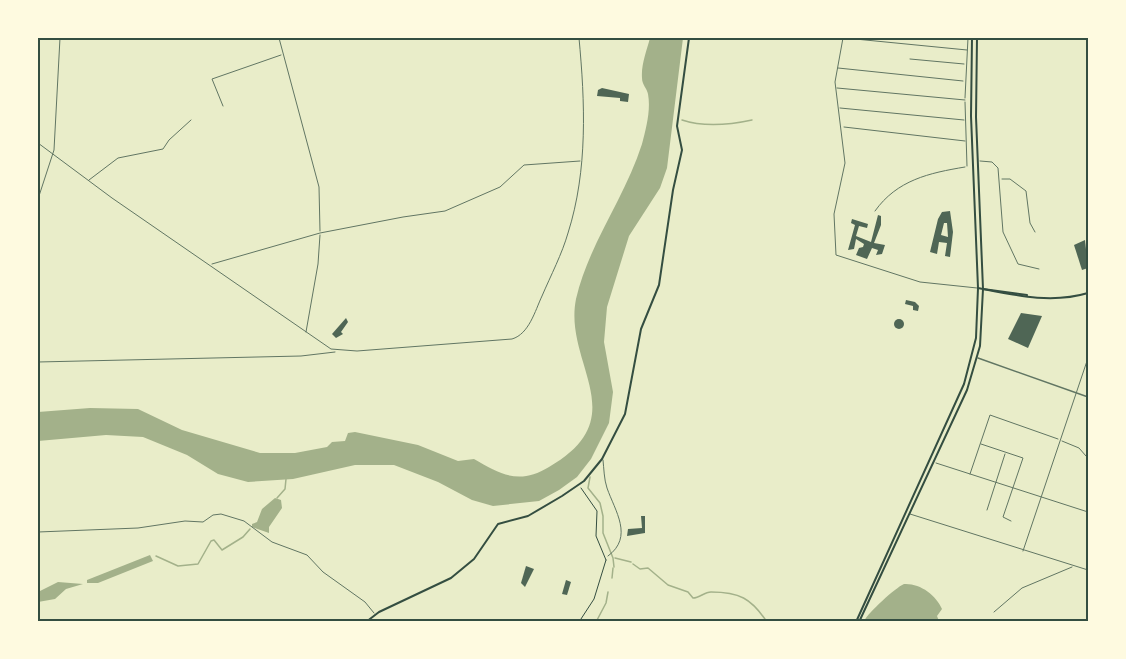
<svg xmlns="http://www.w3.org/2000/svg" width="1126" height="659" viewBox="0 0 1126 659" font-family="Raleway,sans-serif">
	<rect width="100%" height="100%" fill="#e9edc9"/>
	<g fill="#a3b18a">
		<path d="M650,38H683L667,168L660,188L629,236L607,307L604,342L613,392L609,423L591,459L577,477L559,490L539,501L493,506L472,500L438,482L394,465H355L293,479L248,482L218,474L187,455L143,437L106,435L38,441V412L90,408L138,409L182,430L260,453H295L327,447L332,442L345,441L348,433L355,432L418,445L458,461L474,459C501,475 520,485 549,467C636,417 563,364 576,299C589,243 625,198 642,144C646,129 651,110 648,94C647,88 642,85 642,78C641,64 647,50 650,38Z"/>
		<polygon points="275,498 281,500 282,508 269,527 269,533 252,527 252,524 257,522 262,509"/>
		<polygon points="150,555 153,561 98,583 87,583 87,580"/>
		<polygon points="58,582 83,584 66,589 55,599 38,602 38,592"/>
		<path d="M904,584C920,583 936,595 942,609L937,616L939,621H864C869,612 895,588 904,584Z"/>
	</g>
	<g fill="none" stroke-linecap="round" stroke-linejoin="round">
		<g stroke="#a3b18a" stroke-width="1.5">
			<path d="M682,120C703,127 729,125 752,120"/>
			<polyline points="590,477 588,488 600,503 603,516 603,533 613,558 614,567"/>
			<polyline points="277,498 285,489 286,479"/>
			<polyline points="156,556 178,566 198,564 211,541 214,540 222,550 243,537 250,529"/>
			<polyline points="615,558 631,562"/>
			<path d="M633,564L640,569L648,568L668,585L688,592L693,598C700,598 704,592 711,592C739,592 751,598 767,622"/>
			<polyline points="612,578 613,568"/>
			<polyline points="596,622 606,603 608,592"/>
		</g>
	</g>
	<g fill="#4f6655" fill-rule="evenodd">
		<polygon points="602,88 629,94 628,102 620,101 620,98 597,96 598,90"/>
		<path d="M950,211L953,232L950,257L945,256L947,243L939,242L937,254L930,252L938,219L942,212ZM944,223H947L948,237L941,235Z"/>
		<polygon points="878,215 881,216 881,225 874,243 885,245 882,254 876,255 878,250 872,248 867,259 856,255 859,248 863,247 864,244 856,239 854,249 848,250 855,225 851,223 852,219 868,224 867,228 859,226 856,236 871,242"/>
		<polygon points="1085,240 1088,268 1082,270 1074,245"/>
		<polygon points="906,300 915,302 919,306 918,311 913,310 913,306 905,304"/>
		<polygon points="1021,313 1042,316 1028,348 1008,339"/>
		<polygon points="346,318 348,322 341,332 343,334 336,338 332,334"/>
		<circle cx="899" cy="324" r="5"/>
		<polygon points="641,516 645,516 645,533 627,536 628,529 642,528"/>
		<polygon points="526,566 534,569 525,587 521,583"/>
		<polygon points="566,580 571,582 567,595 562,594"/>
	</g>
	<g fill="none" stroke-linecap="round" stroke-linejoin="round">
		<g stroke="#344e41" stroke-width="1">
			<polyline points="581,488 597,511 596,536 606,560"/>
			<polyline points="579,622 594,599 606,560"/>
		</g>
		<g stroke="#617663" stroke-width="1">
			<polyline points="279,38 319,187 320,231"/>
			<polyline points="843,38 835,82 845,163 834,214 836,255 920,282 977,288"/>
			<polyline points="845,38 967,50"/>
			<polyline points="910,59 964,64"/>
			<polyline points="838,68 963,81"/>
			<polyline points="837,88 965,100"/>
			<polyline points="965,98 968,38"/>
			<polyline points="965,102 967,166"/>
			<polyline points="223,106 212,79 281,55"/>
			<polyline points="840,108 964,120"/>
			<polyline points="844,127 965,141"/>
			<path d="M38,143L112,198L331,349L357,351L512,339C529,334 535,311 542,296C551,275 562,254 568,233C588,170 585,102 579,38"/>
			<polyline points="980,161 992,162 998,168 1003,232 1018,264 1039,269"/>
			<polyline points="1002,179 1010,179 1026,191 1030,223 1035,232"/>
			<polyline points="89,180 118,158 163,149 169,140 191,120"/>
			<polyline points="38,199 54,150 60,38"/>
			<path d="M875,211C897,180 929,173 965,167"/>
			<polyline points="212,264 320,233 403,217 445,211 500,187 524,165 580,161"/>
			<polyline points="306,332 318,264 320,235"/>
			<polyline points="38,362 301,356 335,352"/>
			<polyline points="1062,441 1079,448 1086,456"/>
			<polyline points="981,444 1023,458 1003,517 1011,521"/>
			<path d="M603,460C604,469 604,479 607,488C615,511 634,537 608,556"/>
			<polyline points="936,463 1088,512"/>
			<polyline points="970,474 990,415 1058,439"/>
			<polyline points="987,510 1005,454"/>
			<polyline points="910,514 1088,570"/>
			<polyline points="38,532 138,528 185,521 203,522 213,515 221,514 244,521 272,542 307,555 323,572 365,602 374,613"/>
			<polyline points="1023,551 1088,358"/>
			<polyline points="994,612 1022,588 1072,567"/>
			<polyline points="1087,622 1088,617"/>
		</g>
		<polyline stroke="#617663" stroke-width="1.5" points="978,358 1088,397"/>
		<g stroke="#344e41" stroke-width="2">
			<polyline points="366,622 379,612 451,578 474,559 498,524 528,516 562,496 584,481 602,459 625,414 641,329 659,285 673,190 682,150 677,126 689,38"/>
			<polyline points="856,622 964,384 976,338 978,288"/>
			<polyline points="859,622 967,390 980,346 983,289"/>
		</g>
		<g stroke="#344e41" stroke-width="2">
			<path d="M972,38L971,116L978,288C1014,295 1051,304 1088,293"/>
			<polyline points="977,38 976,117 983,289"/>
			<polyline points="983,289 1027,295"/>
		</g>
	</g>
	<rect width="1126" height="659" fill="none" stroke="#fefae0" stroke-width="78"/>
	<rect x="39" y="39" width="1048" height="581" fill="none" stroke="#344e41" stroke-width="2"/>
</svg>
